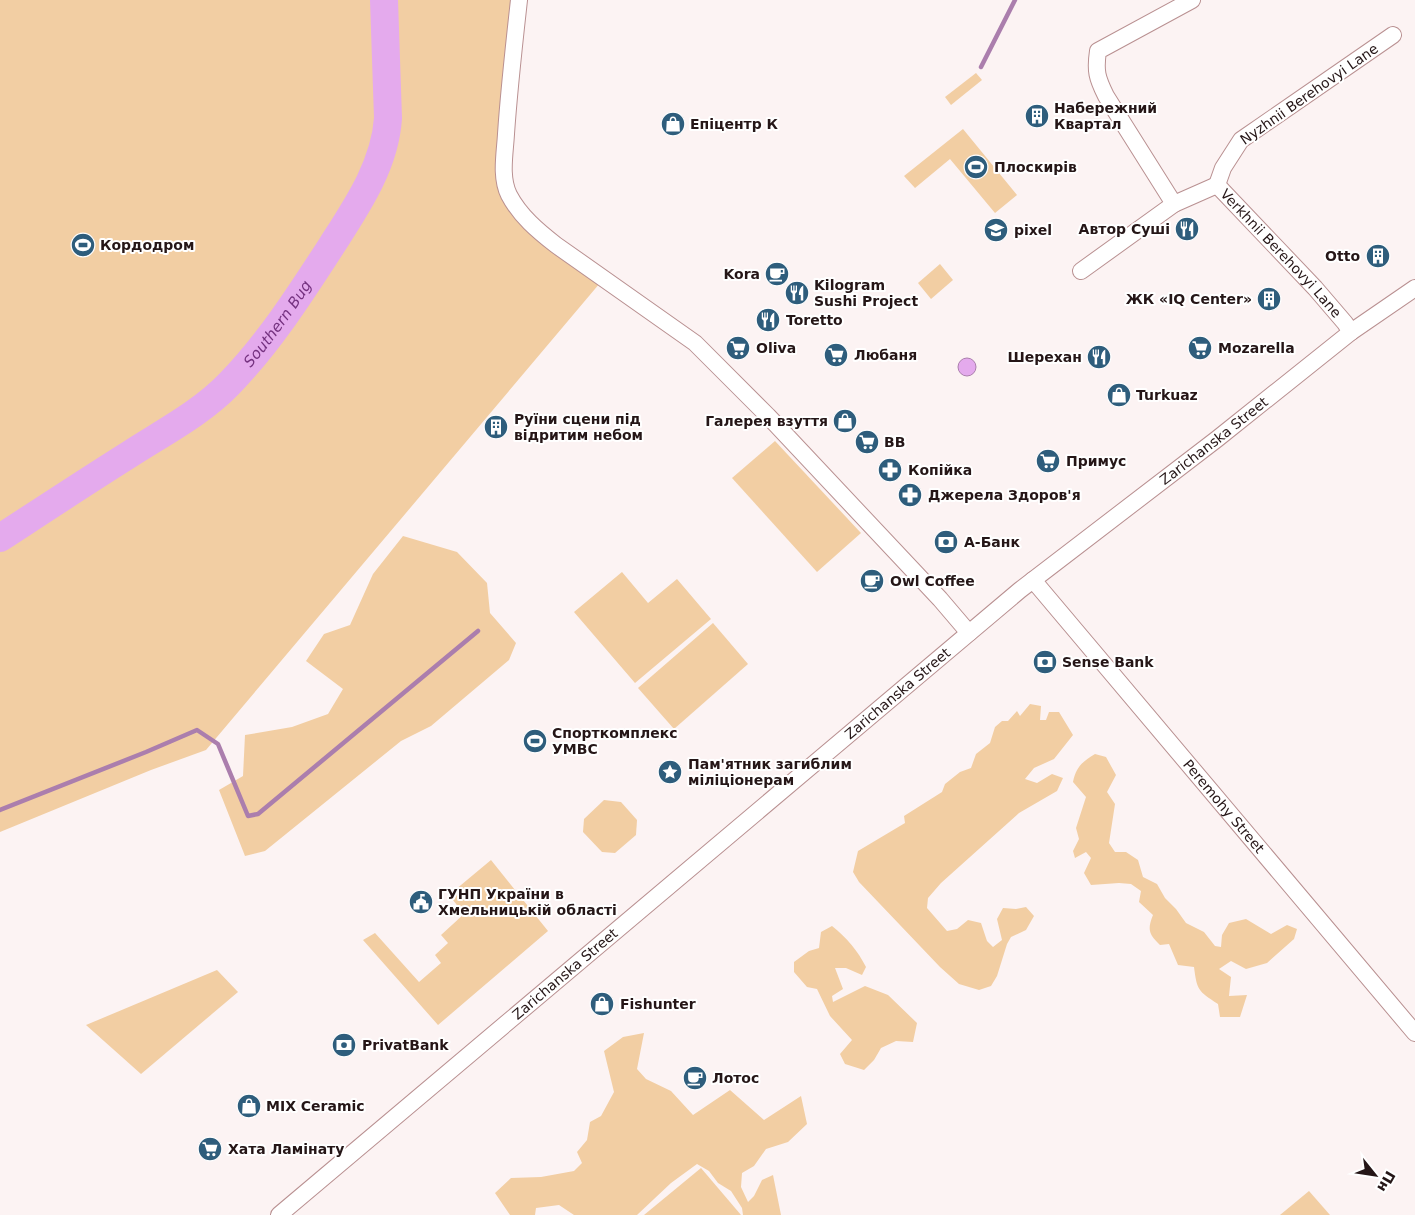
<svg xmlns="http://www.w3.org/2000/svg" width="1415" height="1215" viewBox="0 0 1415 1215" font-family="'DejaVu Sans',sans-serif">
	<rect width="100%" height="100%" fill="#fcf3f3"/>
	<g fill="#f2cea3">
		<polygon points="0,0 513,0 498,186 600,283 206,750 151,770 0,832"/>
		<polygon points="976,73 982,80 951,105 945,97"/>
		<polygon points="963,129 1017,195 995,213 950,159 915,188 904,176"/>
		<polygon points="940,264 953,280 931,299 918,283"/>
		<polygon points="775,441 861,533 817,572 732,478"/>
		<polygon points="403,536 457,552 487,583 490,613 516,643 509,660 431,726 401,741 265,851 245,856 219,790 243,776 245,735 292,727 328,714 343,689 306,661 324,634 350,625 373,574"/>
		<polygon points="622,572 648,603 677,579 711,619 635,683 574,612"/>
		<polygon points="713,623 748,664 674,729 638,688"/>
		<polygon points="1030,704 1041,706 1040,720 1046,720 1049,712 1059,712 1073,735 1054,759 1034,768 1025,779 1037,783 1052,774 1063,778 1057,791 1019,813 941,883 928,898 927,908 947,931 957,929 968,920 981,923 987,941 993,947 1002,940 997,919 1003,908 1016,909 1026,907 1034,916 1026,930 1011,937 1007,944 997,976 991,986 979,990 959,984 940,967 859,882 853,872 858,851 905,823 904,816 942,792 945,784 960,772 971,768 976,754 990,743 995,727 1002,721 1008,721 1017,711 1020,716"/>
		<path d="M1095,754L1106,757L1116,775L1107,792L1115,804L1109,843L1115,852H1126L1138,860L1143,877L1157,884L1165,898L1176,909L1186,923L1204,932L1215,946L1221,947L1222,935L1229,923L1246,919L1271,934L1287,925L1297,929L1294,939L1267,963L1246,969L1231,961L1219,969L1231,977L1229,996L1247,995L1240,1017H1220L1218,1004C1198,991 1197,990 1194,967L1178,965L1169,944L1160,945C1149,934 1147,930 1153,915L1139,902L1141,891L1131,884L1119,883L1091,885L1084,873L1091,858L1086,852L1075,858L1073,851L1079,839L1076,828L1086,797L1073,782C1076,767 1082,762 1095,754Z"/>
		<polygon points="604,800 621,802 637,820 636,835 615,853 602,852 583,832 584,819"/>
		<polygon points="491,860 548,931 438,1025 363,940 375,933 419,982 441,963 435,955 448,943 441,935 464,914 449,895"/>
		<path d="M832,926C847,938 858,951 866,967L862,975L846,968H835L843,989L832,996L833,1002L865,986L888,995L917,1023L913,1042L896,1041L881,1048L874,1060L864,1070L845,1064L840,1054L852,1040L830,1016L817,989L807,987L794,972V962L809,951L819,948L821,932Z"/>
		<polygon points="217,970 238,992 141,1074 86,1025"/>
		<polygon points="644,1033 637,1069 646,1079 671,1091 693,1115 730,1090 764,1120 801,1096 807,1124 788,1142 766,1149 754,1166 742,1173 741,1187 748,1202 754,1196 762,1180 773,1175 781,1215 743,1215 742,1208 731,1191 718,1183 709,1171 697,1164 671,1183 637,1215 574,1215 559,1205 536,1208 535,1215 510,1215 495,1193 511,1178 541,1177 574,1171 582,1163 577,1152 587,1140 590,1122 601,1116 614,1092 604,1051 623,1037"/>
		<polygon points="701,1168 741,1215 644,1215"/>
		<polygon points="1309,1191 1330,1215 1280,1215"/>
	</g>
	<circle fill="#e4aaed" stroke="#ab7ead" cx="967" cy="367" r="9"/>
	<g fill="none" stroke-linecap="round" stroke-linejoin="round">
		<g stroke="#ab7ead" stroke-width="4.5">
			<polyline points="981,67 1015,0"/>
			<polyline points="0,810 146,752 197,730 218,744 248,816 258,814 478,631"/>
		</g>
		<path stroke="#e4aaed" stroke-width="28" id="s1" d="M0,538C43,510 87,481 130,454C164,432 201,413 229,384C269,343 301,293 332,245C357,206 385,165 388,118L384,0"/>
		<g stroke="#b99091" stroke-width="18">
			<g id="minor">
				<path d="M519,0C514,45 509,89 506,134C505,153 500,177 509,195C520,216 538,231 556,245L695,343L768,416L940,599L969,633"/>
				<path id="s2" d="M1192,0L1098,51C1095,71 1097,78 1106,96L1174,204L1217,185L1315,288L1345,323L1351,332"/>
				<polyline points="1217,185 1223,168 1241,140 1393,35"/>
				<polyline points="1081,271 1174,204"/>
				<path id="s3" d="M1033,580L1415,1033"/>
				<path id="s4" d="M279,1215L1020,590L1217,439L1351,332L1415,288"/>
			</g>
		</g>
		<use href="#minor" stroke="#fff" stroke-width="16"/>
	</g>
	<defs>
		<g id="building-disc" transform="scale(1.25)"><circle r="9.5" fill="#2e5d7c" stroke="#fff"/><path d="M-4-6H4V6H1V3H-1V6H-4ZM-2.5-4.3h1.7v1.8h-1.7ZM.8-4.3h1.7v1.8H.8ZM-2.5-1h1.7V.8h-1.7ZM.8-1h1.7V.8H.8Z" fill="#fff"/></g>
		<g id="shop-disc" transform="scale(1.25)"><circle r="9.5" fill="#2e5d7c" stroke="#fff"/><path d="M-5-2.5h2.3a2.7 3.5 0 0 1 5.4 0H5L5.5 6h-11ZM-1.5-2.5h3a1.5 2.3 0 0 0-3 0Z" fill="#fff"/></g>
		<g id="stadium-disc" transform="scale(1.25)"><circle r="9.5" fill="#2e5d7c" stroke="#fff"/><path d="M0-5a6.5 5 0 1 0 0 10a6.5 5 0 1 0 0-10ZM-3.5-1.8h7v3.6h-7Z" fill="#fff"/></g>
		<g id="restaurant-disc" transform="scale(1.25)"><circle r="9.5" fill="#2e5d7c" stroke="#fff"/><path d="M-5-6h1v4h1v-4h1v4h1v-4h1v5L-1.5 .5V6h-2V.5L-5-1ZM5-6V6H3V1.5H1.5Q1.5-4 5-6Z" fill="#fff"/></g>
		<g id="school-disc" transform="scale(1.25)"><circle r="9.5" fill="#2e5d7c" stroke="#fff"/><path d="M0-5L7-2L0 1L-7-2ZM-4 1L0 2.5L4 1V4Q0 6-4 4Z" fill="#fff"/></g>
		<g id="cafe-disc" transform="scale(1.25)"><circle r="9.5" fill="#2e5d7c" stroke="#fff"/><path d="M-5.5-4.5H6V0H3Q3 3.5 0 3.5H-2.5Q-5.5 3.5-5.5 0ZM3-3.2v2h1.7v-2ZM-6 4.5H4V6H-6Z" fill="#fff"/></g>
		<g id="supermarket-disc" transform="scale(1.25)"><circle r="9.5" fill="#2e5d7c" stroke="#fff"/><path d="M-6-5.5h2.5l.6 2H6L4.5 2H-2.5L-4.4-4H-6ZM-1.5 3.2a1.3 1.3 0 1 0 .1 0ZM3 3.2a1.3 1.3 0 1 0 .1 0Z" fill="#fff"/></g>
		<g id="pharmacy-disc" transform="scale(1.25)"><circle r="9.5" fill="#2e5d7c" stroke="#fff"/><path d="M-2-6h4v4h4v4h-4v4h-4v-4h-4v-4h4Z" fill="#fff"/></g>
		<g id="bank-disc" transform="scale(1.25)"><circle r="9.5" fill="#2e5d7c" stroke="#fff"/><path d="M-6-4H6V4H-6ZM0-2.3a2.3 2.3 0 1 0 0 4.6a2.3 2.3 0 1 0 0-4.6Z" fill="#fff"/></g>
		<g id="sight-disc" transform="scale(1.25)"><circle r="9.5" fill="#2e5d7c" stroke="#fff"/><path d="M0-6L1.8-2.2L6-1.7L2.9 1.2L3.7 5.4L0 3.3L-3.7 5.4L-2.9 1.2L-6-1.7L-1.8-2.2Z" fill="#fff"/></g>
		<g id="civic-disc" transform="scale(1.25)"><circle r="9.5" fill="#2e5d7c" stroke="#fff"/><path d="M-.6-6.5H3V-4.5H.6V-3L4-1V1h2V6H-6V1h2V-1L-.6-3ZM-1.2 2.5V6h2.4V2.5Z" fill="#fff"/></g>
	</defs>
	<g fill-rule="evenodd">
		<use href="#building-disc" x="1037" y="116"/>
		<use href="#shop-disc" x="673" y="124"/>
		<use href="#stadium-disc" x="976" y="167"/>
		<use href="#restaurant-disc" x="1187" y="229"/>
		<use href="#school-disc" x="996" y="230"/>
		<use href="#stadium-disc" x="83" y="245"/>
		<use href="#building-disc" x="1378" y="256"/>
		<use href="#cafe-disc" x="777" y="274"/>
		<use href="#restaurant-disc" x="797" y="293"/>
		<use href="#building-disc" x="1269" y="299"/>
		<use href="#restaurant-disc" x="768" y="320"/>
		<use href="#supermarket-disc" x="738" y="348"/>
		<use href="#supermarket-disc" x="1200" y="348"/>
		<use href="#supermarket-disc" x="836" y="355"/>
		<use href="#restaurant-disc" x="1099" y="357"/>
		<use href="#shop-disc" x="1119" y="395"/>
		<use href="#shop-disc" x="845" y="421"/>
		<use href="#building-disc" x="496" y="427"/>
		<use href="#supermarket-disc" x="867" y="442"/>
		<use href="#supermarket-disc" x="1048" y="461"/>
		<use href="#pharmacy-disc" x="890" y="470"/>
		<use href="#pharmacy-disc" x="910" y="495"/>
		<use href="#bank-disc" x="946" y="542"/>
		<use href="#cafe-disc" x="872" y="581"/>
		<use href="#bank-disc" x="1045" y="662"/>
		<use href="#stadium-disc" x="535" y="741"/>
		<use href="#sight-disc" x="670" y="772"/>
		<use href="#civic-disc" x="421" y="902"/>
		<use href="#shop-disc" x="602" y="1004"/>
		<use href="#bank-disc" x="344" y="1045"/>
		<use href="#cafe-disc" x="695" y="1078"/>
		<use href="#shop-disc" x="249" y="1106"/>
		<use href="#supermarket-disc" x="210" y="1149"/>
	</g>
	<g text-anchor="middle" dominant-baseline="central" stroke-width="4" stroke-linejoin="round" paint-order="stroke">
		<g font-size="14" fill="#251617" stroke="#fff">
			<text transform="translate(1309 94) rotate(-35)">Nyzhnii Berehovyi Lane</text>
			<text stroke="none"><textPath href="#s2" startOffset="422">Verkhnii Berehovyi Lane</textPath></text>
			<text stroke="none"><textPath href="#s4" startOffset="1214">Zarichanska Street</textPath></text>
			<text stroke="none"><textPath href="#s4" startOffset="809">Zarichanska Street</textPath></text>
			<text stroke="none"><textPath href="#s3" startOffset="296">Peremohy Street</textPath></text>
			<text stroke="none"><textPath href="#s4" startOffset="374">Zarichanska Street</textPath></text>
		</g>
		<g font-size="14" font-weight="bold" fill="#251617" stroke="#fff" text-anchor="start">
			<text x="1054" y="108">Набережний<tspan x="1054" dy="16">Квартал</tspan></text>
			<text x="690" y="124">Епіцентр К</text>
			<text x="994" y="167">Плоскирів</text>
			<text x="1170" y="229" text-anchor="end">Автор Суші</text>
			<text x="1014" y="230">pixel</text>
			<text x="100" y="245">Кордодром</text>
			<text x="1360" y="256" text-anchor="end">Otto</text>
			<text x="760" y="274" text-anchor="end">Kora</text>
			<text x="814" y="285">Kilogram<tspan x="814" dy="16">Sushi Project</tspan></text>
			<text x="1252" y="299" text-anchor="end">ЖК «IQ Center»</text>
			<text x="786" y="320">Toretto</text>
			<text x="756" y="348">Oliva</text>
			<text x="1218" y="348">Mozarella</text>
			<text x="854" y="355">Любаня</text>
			<text x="1082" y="357" text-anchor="end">Шерехан</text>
			<text x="1136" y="395">Turkuaz</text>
			<text x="514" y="419">Руїни сцени під<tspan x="514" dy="16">відритим небом</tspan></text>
			<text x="828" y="421" text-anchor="end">Галерея взуття</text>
			<text x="884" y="442">ВВ</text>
			<text x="1066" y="461">Примус</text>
			<text x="908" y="470">Копійка</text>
			<text x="928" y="495">Джерела Здоров'я</text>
			<text x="964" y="542">А-Банк</text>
			<text x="890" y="581">Owl Coffee</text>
			<text x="1062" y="662">Sense Bank</text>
			<text x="552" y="733">Спорткомплекс<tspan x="552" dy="16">УМВС</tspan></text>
			<text x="688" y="764">Пам'ятник загиблим<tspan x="688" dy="16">міліціонерам</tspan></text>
			<text x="438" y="894">ГУНП України в<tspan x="438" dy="16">Хмельницькій області</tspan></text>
			<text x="620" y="1004">Fishunter</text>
			<text x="362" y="1045">PrivatBank</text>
			<text x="712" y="1078">Лотос</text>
			<text x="266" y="1106">MIX Ceramic</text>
			<text x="228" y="1149">Хата Ламінату</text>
		</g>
		<g font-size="15" font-style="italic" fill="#753280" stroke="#fff">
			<text stroke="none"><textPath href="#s1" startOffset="354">Southern Bug</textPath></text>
		</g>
	</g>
	<g transform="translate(1375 1175) rotate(120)" stroke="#ffffff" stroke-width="4" paint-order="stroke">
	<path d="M0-4L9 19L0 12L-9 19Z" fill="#251617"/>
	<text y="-8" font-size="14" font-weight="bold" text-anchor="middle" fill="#251617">Пн</text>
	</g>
</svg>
